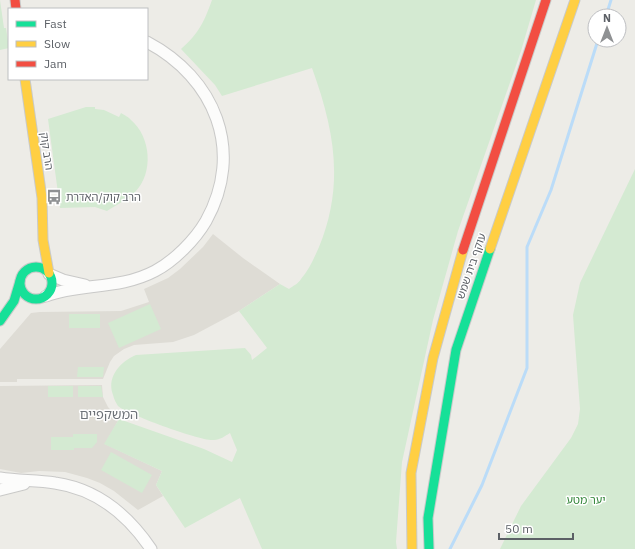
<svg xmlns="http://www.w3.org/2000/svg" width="635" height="549" viewBox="0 0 635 549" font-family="'IBM Plex Sans','Noto Sans Hebrew',sans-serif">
	<rect width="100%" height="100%" fill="#edece7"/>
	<g fill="#dedcd5">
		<polygon points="213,234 243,258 280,284 239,311 194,335 173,342 134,345 124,349 114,356 110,362 103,379 17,379 17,382 0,382 0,349 31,313 40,312 121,311 149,302 144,289 168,278 180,269 203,247"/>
		<polygon points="102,385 103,397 108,407 119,419 105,444 162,471 156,485 163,496 138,510 114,491 100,483 87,478 65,472 39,471 21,473 0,469 0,386"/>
	</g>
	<g fill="#d4ead2">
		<polygon points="0,0 4,28 6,28 9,48 0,50"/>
		<path d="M212,0H536L521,51L458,231L433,320L402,462L396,542L397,549H262L240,498L185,528L156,485L162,471L104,444L119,419L204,449L232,462L237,450L230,433C225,436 220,440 214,440C202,442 127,414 118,406C116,403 114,399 113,395C106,377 121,361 136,355L245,348L251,355L252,360L267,348L239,311L280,284L289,289C293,286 299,283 301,279C309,270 314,258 319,247C345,184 334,129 312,68L222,96L215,85L181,49C199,33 204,22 212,0Z"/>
		<path d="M86,107H95V109L104,110L119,117L121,113C124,115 129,117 131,120C151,137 154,173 135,192C127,200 116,205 107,211L95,207L60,208L48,119Z"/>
		<polygon points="635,169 635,549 500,549 521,506 571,438 578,424 580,409 573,315 580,283"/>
		<polygon points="150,304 161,329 119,348 108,323"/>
		<rect x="69" y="314" width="31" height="14"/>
		<polygon points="78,367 104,367 103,377 77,377"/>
		<rect x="48" y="386" width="25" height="11"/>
		<polygon points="78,386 101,386 103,397 78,397"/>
		<polygon points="73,434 97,434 97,442 92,448 74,448 74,450 51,450 51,437 73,437"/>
		<polygon points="111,452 152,475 142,493 101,470"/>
	</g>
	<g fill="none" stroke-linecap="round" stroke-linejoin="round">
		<g stroke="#bbdcf8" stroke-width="3">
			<polyline points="606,16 611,0"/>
			<polyline points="450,549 482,485 527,368 527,247 551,190 598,40"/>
		</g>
		<g stroke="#c9c9c8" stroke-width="13">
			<g id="street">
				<polyline points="49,274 63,280 85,285"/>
				<path d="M46,296C81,283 119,290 155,271C174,261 195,240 206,221C245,151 215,78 147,42"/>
				<path d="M0,478C18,481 37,480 55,483C97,489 128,515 151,549"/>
				<polyline points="0,490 24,484"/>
			</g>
		</g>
		<g stroke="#c9cac9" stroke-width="11">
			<g id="fast">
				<circle cx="36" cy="283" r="16"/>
				<polyline points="0,321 14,301 20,281"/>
				<polyline points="429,549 428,518 456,350 490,249"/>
			</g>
		</g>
		<g stroke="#c9cac9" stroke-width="11">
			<g id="slow">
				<polyline points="25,79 42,198 43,240 49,273"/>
				<polyline points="490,249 575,0"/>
				<polyline points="412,549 411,473 433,358 463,250"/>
			</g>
		</g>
		<g stroke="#c9cac9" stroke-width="11">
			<g id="jam">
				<polyline points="15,0 16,9"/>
				<polyline points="463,250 546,0"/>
			</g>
		</g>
		<use href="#street" stroke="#fcfcfb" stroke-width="11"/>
		<use href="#fast" stroke="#16e098" stroke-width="9"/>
		<use href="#slow" stroke="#ffcf43" stroke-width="9"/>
		<use href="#jam" stroke="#f24e42" stroke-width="9"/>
	</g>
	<defs>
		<g id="bus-bare" transform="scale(1.2)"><path d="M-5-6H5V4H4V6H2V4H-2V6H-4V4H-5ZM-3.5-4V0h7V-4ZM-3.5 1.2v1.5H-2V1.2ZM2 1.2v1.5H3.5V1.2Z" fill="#8f9193" stroke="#fff" stroke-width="2.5" paint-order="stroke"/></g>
	</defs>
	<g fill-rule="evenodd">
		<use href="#bus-bare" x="54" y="197"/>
	</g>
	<g text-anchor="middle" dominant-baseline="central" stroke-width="3" stroke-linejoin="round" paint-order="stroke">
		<g font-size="11" fill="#5c6066" stroke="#fff">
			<text transform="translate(47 151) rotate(82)">הרב קוק</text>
			<text transform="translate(471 266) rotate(-71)">עוקף בית שמש</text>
		</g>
		<g font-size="11" fill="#5c6066" stroke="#fff" text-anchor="start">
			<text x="66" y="197">הרב קוק/האדרת</text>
		</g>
		<g font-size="11" fill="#2e8335" stroke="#fff">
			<text x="586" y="500">יער מטע</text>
		</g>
		<g font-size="13" fill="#6d7278" stroke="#fff">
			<text x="109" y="414">המשקפיים</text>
		</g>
	</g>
	<rect x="8" y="8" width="140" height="72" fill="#ffffff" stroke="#bebfc2"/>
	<rect x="16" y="21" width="20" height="6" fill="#16e098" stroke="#bebfc2"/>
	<text x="44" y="28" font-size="12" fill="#5c6066">Fast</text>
	<rect x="16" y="41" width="20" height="6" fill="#ffcf43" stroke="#bebfc2"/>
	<text x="44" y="48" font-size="12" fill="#5c6066">Slow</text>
	<rect x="16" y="61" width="20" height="6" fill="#f24e42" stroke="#bebfc2"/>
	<text x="44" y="68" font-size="12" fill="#5c6066">Jam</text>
	<g transform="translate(607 28)"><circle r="19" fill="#ffffff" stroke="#bebfc2"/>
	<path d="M0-3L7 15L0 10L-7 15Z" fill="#8f9193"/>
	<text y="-6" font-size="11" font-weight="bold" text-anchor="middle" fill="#5c6066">N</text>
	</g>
	<path d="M499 533v6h74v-6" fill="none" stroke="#5c6066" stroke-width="2"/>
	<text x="505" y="533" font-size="12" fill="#5c6066" stroke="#ffffff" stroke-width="3" paint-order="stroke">50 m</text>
</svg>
